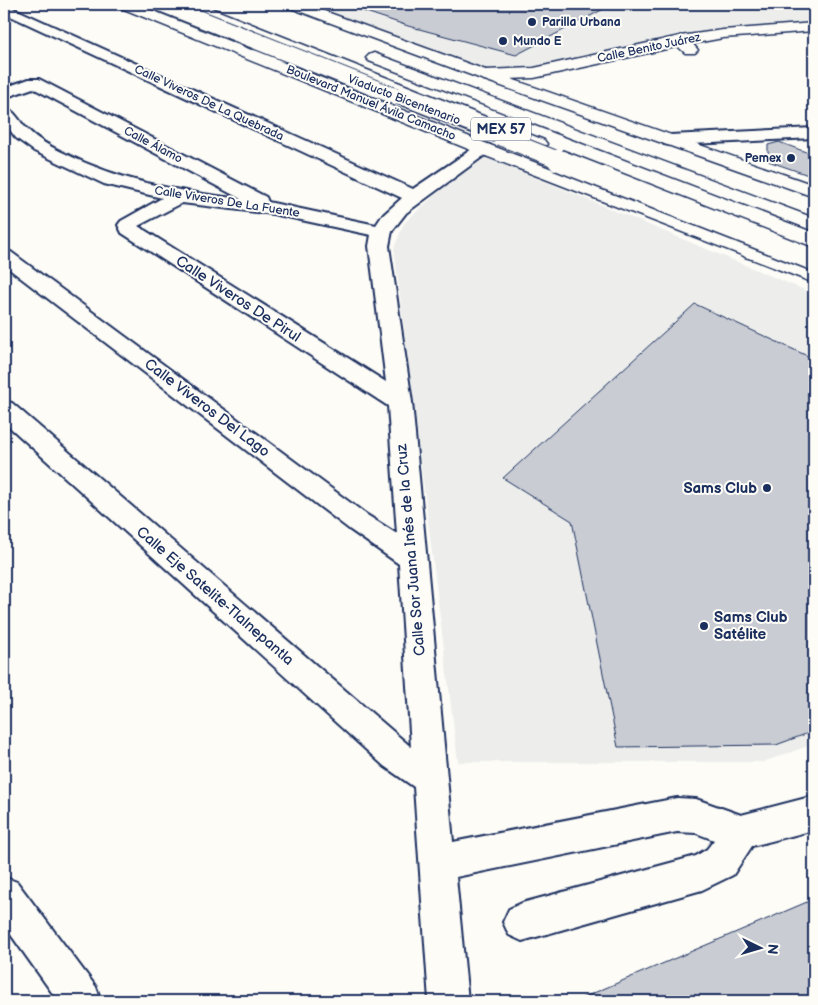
<svg xmlns="http://www.w3.org/2000/svg" width="818" height="1005" viewBox="0 0 818 1005" font-family="'Balsamiq Sans',sans-serif">
	<rect width="100%" height="100%" fill="#fdfcf7"/>
	<filter id="ink" filterUnits="userSpaceOnUse"><feTurbulence type="fractalNoise" baseFrequency=".02" numOctaves="2"/><feDisplacementMap in="SourceGraphic" scale="10" xChannelSelector="R" yChannelSelector="G"/><feConvolveMatrix kernelMatrix="1 2 1 2 8 2 1 2 1" color-interpolation-filters="sRGB"/></filter>
	<g filter="url(#ink)">
		<g fill="#edeeec">
			<polygon points="293,4 814,4 814,27 758,30 569,65 485,75"/>
			<polygon points="484,156 814,294 814,744 763,762 458,762 394,248 404,223 436,194"/>
		</g>
		<g fill="#c9ccd3" stroke="#1b2f5e">
			<polygon points="354,4 613,4 516,55 408,26 354,8"/>
			<polygon points="779,142 814,155 814,177 768,161 768,145"/>
			<polygon points="695,304 814,359 814,731 776,745 618,747 572,521 503,478"/>
			<polygon points="814,899 814,1001 575,1001"/>
		</g>
		<g fill="none" stroke-linecap="round" stroke-linejoin="round">
			<g stroke="#1b2f5e" stroke-width="4">
				<g id="minor">
					<path d="M4,4L413,189L478,145L484,144L490,145L493,149L406,213L392,231L389,246L412,402L453,842L677,798L696,799L741,815L814,796V830L752,846L733,875L702,890L522,941L509,935L503,922L509,909L522,903L696,856L707,849L714,840L696,833L677,832L456,877L468,1001H429L414,787L384,766L4,422V401L12,403L411,747L399,564L349,529L4,265V250L11,252L367,515L397,534L388,406L122,233L118,225L121,221L162,198L104,184L34,151L16,138L4,122V107C15,110 20,123 28,130C38,140 51,147 64,153C122,182 177,191 241,199L33,88L4,98V88L29,79H39L266,197L268,202L376,225L382,216L402,198L4,13ZM182,203L273,214L371,235L369,246L386,382L138,226Z"/>
					<polygon points="814,128 814,138 670,145 664,144 662,140 664,136 670,135"/>
					<polygon points="4,877 17,882 96,987 101,1001 58,1001 4,925"/>
				</g>
			</g>
			<g stroke="#1b2f5e" stroke-width="3">
				<path id="tertiary" d="M680,36C687,38 693,44 698,50L695,53H685L672,41L675,38Z"/>
			</g>
			<g stroke="#1b2f5e" stroke-width="3">
				<polygon id="secondary" points="814,23 814,31 723,38 680,46 534,78 485,80 479,78 477,75 479,72 485,70 534,68 680,36 723,30"/>
			</g>
			<g stroke="#1b2f5e" stroke-width="3">
				<g id="primary">
					<polygon points="117,4 136,4 490,145 814,270 814,283 478,153 119,7"/>
					<polygon points="286,4 305,4 491,72 814,185 814,197 479,78 288,7"/>
				</g>
			</g>
			<g stroke="#1b2f5e" stroke-width="3">
				<g id="trunk">
					<polygon points="182,4 201,4 544,140 547,144 544,148 538,149 532,148 313,59 311,62 305,64 247,58 244,55 247,52 252,50 300,54 184,7"/>
					<polygon points="374,53 814,218 814,231 369,61 366,58 369,55"/>
					<polygon points="713,211 720,213 759,249 762,253 759,257 752,259 745,257 706,221 703,217 706,213"/>
				</g>
			</g>
			<g stroke="#1b2f5e" stroke-width="3">
				<polygon id="motorway" points="395,91 506,133 509,137 506,141 500,142 494,141 389,100 387,96 389,92"/>
			</g>
			<use href="#minor" fill="#fdfcf7" fill-rule="evenodd"/>
			<use href="#tertiary" fill="#fdfcf7" fill-rule="evenodd"/>
			<use href="#secondary" fill="#fdfcf7" fill-rule="evenodd"/>
			<use href="#primary" fill="#fdfcf7" fill-rule="evenodd"/>
			<use href="#trunk" fill="#fdfcf7" fill-rule="evenodd"/>
			<use href="#motorway" fill="#fdfcf7" fill-rule="evenodd"/>
			<g stroke="#1b2f5e" stroke-width="18" stroke-linecap="butt">
				<g id="motorway-bridge-far1">
					<polyline points="163,4 395,96"/>
					<polyline points="500,137 561,161"/>
				</g>
			</g>
			<g stroke="#1b2f5e" stroke-width="24" stroke-linecap="butt">
				<polyline id="motorway-bridge" points="558,160 814,260"/>
			</g>
			<use href="#motorway-bridge-far1" stroke="#fdfcf7" stroke-width="16"/>
			<use href="#motorway-bridge" stroke="#fdfcf7" stroke-width="21"/>
		</g>
	</g>
	<g fill="#1b2f5e" stroke="#fdfcf7" stroke-width="2">
		<circle cx="532" cy="22" r="5"/>
		<circle cx="503" cy="41" r="5"/>
		<circle cx="791" cy="158" r="5"/>
		<circle cx="767" cy="488" r="5"/>
		<circle cx="704" cy="626" r="5"/>
	</g>
	<g text-anchor="middle" dominant-baseline="central" stroke-width="4" stroke-linejoin="round" paint-order="stroke">
		<g font-size="12" font-weight="bold" fill="#1b2f5e" stroke="#fdfcf7" text-anchor="start">
			<text x="542" y="22">Parilla Urbana</text>
			<text x="513" y="41">Mundo E</text>
			<text x="781" y="158" text-anchor="end">Pemex</text>
		</g>
		<g font-size="12" fill="#1b2f5e" stroke="#fdfcf7">
			<text transform="translate(649 48) rotate(-12)">Calle Benito Juárez</text>
			<text transform="translate(404 100) rotate(21)">Viaducto Bicentenario</text>
			<text transform="translate(209 103) rotate(25)">Calle Viveros De La Quebrada</text>
			<text transform="translate(371 103) rotate(22)">Boulevard Manuel Ávila Camacho</text>
			<text transform="translate(153 145) rotate(28)">Calle Álamo</text>
			<text transform="translate(227 202) rotate(9)">Calle Viveros De La Fuente</text>
		</g>
		<rect fill="#fdfcf7" stroke="#5f6c8c" stroke-width="1" x="471" y="117.5" width="60" height="23" rx="4"/>
		<g font-size="14" font-weight="bold" fill="#1b2f5e">
			<text x="501" y="129">MEX 57</text>
		</g>
		<g font-size="15" fill="#1b2f5e" stroke="#fdfcf7">
			<text transform="translate(238 299) rotate(33)">Calle Viveros De Pirul</text>
			<text transform="translate(207 408) rotate(37)">Calle Viveros Del Lago</text>
			<text transform="translate(411 550) rotate(-95)">Calle Sor Juana Inés de la Cruz</text>
			<text transform="translate(215 596) rotate(41)">Calle Eje Satelite-Tlalnepantla</text>
		</g>
		<g font-size="15" font-weight="bold" fill="#1b2f5e" stroke="#fdfcf7" text-anchor="end">
			<text x="757" y="488">Sams Club</text>
			<text x="714" y="617" text-anchor="start">Sams Club<tspan x="714" dy="17">Satélite</tspan></text>
		</g>
	</g>
	<rect width="818" height="1005" fill="none" stroke="#fdfcf7" stroke-width="20"/>
	<rect x="10" y="10" width="798" height="985" fill="none" stroke="#1b2f5e" stroke-width="2" filter="url(#ink)"/>
	<g transform="translate(760 948) rotate(95)" stroke="#fdfcf7" stroke-width="4" paint-order="stroke">
	<path d="M0-4L9 19L0 12L-9 19Z" fill="#1b2f5e"/>
	<text y="-8" font-size="14" font-weight="bold" text-anchor="middle" fill="#1b2f5e">N</text>
	</g>
</svg>
